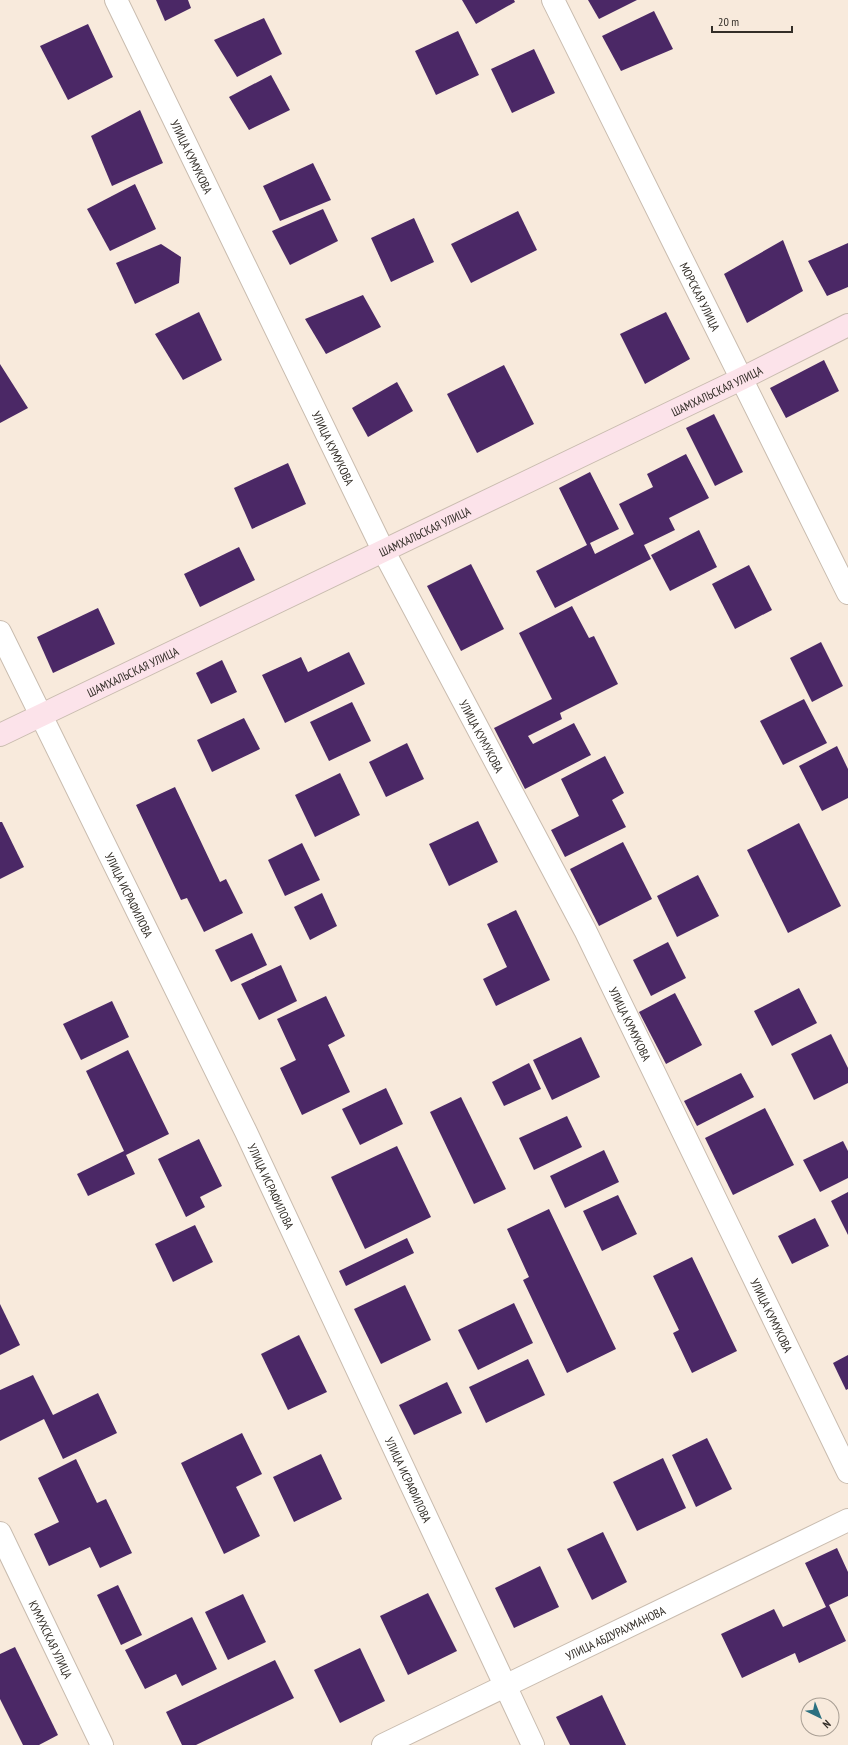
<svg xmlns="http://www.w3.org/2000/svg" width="848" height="1745" viewBox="0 0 848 1745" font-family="'PT Sans Narrow',sans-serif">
	<rect width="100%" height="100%" fill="#f8eadc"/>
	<g fill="#4b2866">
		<polygon points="156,0 188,0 191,8 165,21"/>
		<polygon points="462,0 514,0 515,2 476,24"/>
		<polygon points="588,0 637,0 599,19"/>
		<polygon points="654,11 673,49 621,71 602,36"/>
		<polygon points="264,18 282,54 237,77 214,40"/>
		<polygon points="88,24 113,77 68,100 40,46"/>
		<polygon points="458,31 479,75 436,95 415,51"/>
		<polygon points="534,49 555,93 512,113 491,69"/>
		<polygon points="271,75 290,110 249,130 229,97"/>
		<polygon points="140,110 163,163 112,186 91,136"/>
		<polygon points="313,163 331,200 280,221 263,186"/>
		<polygon points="135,184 156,229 110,251 87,209"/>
		<polygon points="323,209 338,241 290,265 272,231"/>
		<polygon points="518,211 537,250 471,283 451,244"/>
		<polygon points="414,218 434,262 391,282 371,238"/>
		<polygon points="783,240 803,291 747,323 724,274"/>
		<polygon points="848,243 848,287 827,296 808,261"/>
		<polygon points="161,244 181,257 179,283 135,304 116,263"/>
		<polygon points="363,295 381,327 326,354 305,319"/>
		<polygon points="199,312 222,360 183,380 155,334"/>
		<polygon points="666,312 690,359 645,384 620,334"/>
		<polygon points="824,360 839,391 786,418 770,388"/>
		<polygon points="0,364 28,408 0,423"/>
		<polygon points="504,365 534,424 477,453 447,394"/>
		<polygon points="397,382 413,411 368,437 352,408"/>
		<polygon points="714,414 743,472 715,486 686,428"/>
		<polygon points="686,454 709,498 669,518 675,530 644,545 651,559 555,608 536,571 587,545 559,488 590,472 619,529 590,543 595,554 634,534 619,504 653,487 647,474"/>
		<polygon points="288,463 306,504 252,529 234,488"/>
		<polygon points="699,530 717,567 670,591 651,555"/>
		<polygon points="239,547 255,580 200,607 184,574"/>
		<polygon points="471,564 504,629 461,651 427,586"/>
		<polygon points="749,565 772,610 735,629 712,584"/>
		<polygon points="572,606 589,638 594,636 618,684 560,713 562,719 528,736 533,744 574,723 591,755 525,789 494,728 552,699 519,633"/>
		<polygon points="98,608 115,644 53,673 37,637"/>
		<polygon points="821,642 843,686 812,702 790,658"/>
		<polygon points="349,652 365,684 285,723 262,675 301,657 308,672"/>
		<polygon points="222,660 237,692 211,704 196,673"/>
		<polygon points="804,699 827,743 783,765 760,721"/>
		<polygon points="352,702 371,741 329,761 310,722"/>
		<polygon points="244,718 260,749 212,772 197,740"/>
		<polygon points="407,743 424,779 386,797 369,762"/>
		<polygon points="837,746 848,769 848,798 822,811 799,766"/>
		<polygon points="605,756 624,793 612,800 626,827 565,857 551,830 579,816 561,779"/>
		<polygon points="340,773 360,815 315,837 295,795"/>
		<polygon points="175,787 220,882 226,879 243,913 204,932 187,898 181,900 136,805"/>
		<polygon points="478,821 498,862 449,886 429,844"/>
		<polygon points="0,822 2,822 24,867 0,879"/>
		<polygon points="799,823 841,906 788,933 747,850"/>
		<polygon points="623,842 652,899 599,926 570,869"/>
		<polygon points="302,843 320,880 285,896 268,860"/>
		<polygon points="698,875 719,916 677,937 657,896"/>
		<polygon points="322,893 337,926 310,940 294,907"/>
		<polygon points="516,910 550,980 496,1006 483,979 507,967 487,924"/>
		<polygon points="252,933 267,965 231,982 215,950"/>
		<polygon points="668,942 686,978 651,996 633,960"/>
		<polygon points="281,965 297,1001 259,1020 241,984"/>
		<polygon points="799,988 817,1023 772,1046 754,1011"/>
		<polygon points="675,993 702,1045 666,1064 639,1012"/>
		<polygon points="326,996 345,1036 328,1045 350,1092 302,1115 280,1068 296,1060 277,1019"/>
		<polygon points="112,1001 129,1037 81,1060 63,1024"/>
		<polygon points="831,1034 848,1068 848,1083 814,1100 791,1054"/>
		<polygon points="581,1037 600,1077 552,1100 533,1060"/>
		<polygon points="128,1050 169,1134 126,1155 135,1174 88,1196 77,1174 124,1151 86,1071"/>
		<polygon points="529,1063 541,1089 504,1106 492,1082"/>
		<polygon points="741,1073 754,1097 697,1126 684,1101"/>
		<polygon points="386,1088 403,1124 360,1145 342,1109"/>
		<polygon points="461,1097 506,1189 474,1204 430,1112"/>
		<polygon points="765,1108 794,1165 733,1195 705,1138"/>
		<polygon points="567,1116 582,1147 534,1170 519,1138"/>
		<polygon points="199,1139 222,1186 200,1197 205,1207 186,1217 158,1159"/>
		<polygon points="843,1141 848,1151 848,1178 820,1192 803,1160"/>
		<polygon points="397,1146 431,1217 365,1249 331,1177"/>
		<polygon points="604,1150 619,1182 565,1208 550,1176"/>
		<polygon points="848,1192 848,1235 831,1201"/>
		<polygon points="618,1195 637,1234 602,1251 583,1211"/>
		<polygon points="549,1209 616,1349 567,1373 523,1280 529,1277 507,1229"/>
		<polygon points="815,1218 829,1246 792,1264 778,1236"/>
		<polygon points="195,1225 213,1262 173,1282 155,1244"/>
		<polygon points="407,1238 414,1253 346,1286 339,1271"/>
		<polygon points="692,1257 737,1351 692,1373 673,1333 679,1330 653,1276"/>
		<polygon points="405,1285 431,1340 381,1364 354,1309"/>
		<polygon points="514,1303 533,1343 478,1370 458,1330"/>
		<polygon points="0,1304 20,1345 0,1355"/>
		<polygon points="299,1335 327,1392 288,1410 261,1354"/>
		<polygon points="848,1355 848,1389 846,1390 833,1363"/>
		<polygon points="528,1359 545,1395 486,1423 469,1387"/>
		<polygon points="33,1375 53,1415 98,1393 117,1433 63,1459 44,1419 0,1441 0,1390"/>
		<polygon points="447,1382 462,1413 414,1435 399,1405"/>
		<polygon points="242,1433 262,1474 236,1487 260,1536 224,1554 181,1463"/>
		<polygon points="707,1438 732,1489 696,1507 672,1455"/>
		<polygon points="321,1454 342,1499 294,1522 273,1477"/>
		<polygon points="663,1458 686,1508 637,1531 613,1482"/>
		<polygon points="76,1459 97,1503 106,1499 132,1553 100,1568 90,1547 49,1566 34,1534 59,1522 38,1478"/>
		<polygon points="603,1532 627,1582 592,1600 567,1549"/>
		<polygon points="837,1548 848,1572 848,1596 829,1605 846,1641 799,1663 795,1653 742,1678 721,1634 774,1609 783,1627 826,1607 805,1563"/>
		<polygon points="540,1566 559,1607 514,1628 495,1588"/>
		<polygon points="118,1585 142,1635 121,1645 97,1595"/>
		<polygon points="428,1593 457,1651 408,1675 380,1616"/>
		<polygon points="243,1594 266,1642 228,1660 205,1612"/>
		<polygon points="192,1617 217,1669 182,1686 176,1674 145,1689 125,1650"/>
		<polygon points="15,1647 58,1735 39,1745 23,1745 0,1699 0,1654"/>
		<polygon points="360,1648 385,1701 340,1723 314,1670"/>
		<polygon points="275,1660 294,1698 196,1745 182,1745 166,1712"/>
		<polygon points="602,1695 626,1745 570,1745 556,1717"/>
	</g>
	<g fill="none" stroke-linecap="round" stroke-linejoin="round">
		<g stroke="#c9bcaf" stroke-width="24">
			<g id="street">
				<path id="s1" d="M116,0L383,550L585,930L848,1472"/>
				<path id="s2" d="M553,0L848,593"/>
				<path id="s3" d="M0,632L246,1132L533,1745"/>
				<path id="s4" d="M0,1533L102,1745"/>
				<path id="s5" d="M383,1745L848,1520"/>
			</g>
		</g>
		<g stroke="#c9bcaf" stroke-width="24">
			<g id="secondary">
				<path id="s6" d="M0,735L741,379L848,325"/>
			</g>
		</g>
		<use href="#street" stroke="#fff" stroke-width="22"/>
		<use href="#secondary" stroke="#fce3ea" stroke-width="22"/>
	</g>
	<g text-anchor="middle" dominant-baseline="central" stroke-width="4" stroke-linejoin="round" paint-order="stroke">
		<g font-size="12" fill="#332e28" stroke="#f8eadc">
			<text stroke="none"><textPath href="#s1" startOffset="174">УЛИЦА КУМУКОВА</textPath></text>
			<text stroke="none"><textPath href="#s2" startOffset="331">МОРСКАЯ УЛИЦА</textPath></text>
			<text stroke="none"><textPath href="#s6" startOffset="795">ШАМХАЛЬСКАЯ УЛИЦА</textPath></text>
			<text stroke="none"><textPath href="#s1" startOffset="498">УЛИЦА КУМУКОВА</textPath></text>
			<text stroke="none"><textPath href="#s6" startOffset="471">ШАМХАЛЬСКАЯ УЛИЦА</textPath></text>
			<text stroke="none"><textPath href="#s6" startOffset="147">ШАМХАЛЬСКАЯ УЛИЦА</textPath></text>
			<text stroke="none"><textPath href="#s1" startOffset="822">УЛИЦА КУМУКОВА</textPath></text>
			<text stroke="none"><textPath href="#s3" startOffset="293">УЛИЦА ИСРАФИЛОВА</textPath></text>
			<text stroke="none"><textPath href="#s1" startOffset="1146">УЛИЦА КУМУКОВА</textPath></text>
			<text stroke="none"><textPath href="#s3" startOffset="617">УЛИЦА ИСРАФИЛОВА</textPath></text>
			<text stroke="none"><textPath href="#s1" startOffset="1470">УЛИЦА КУМУКОВА</textPath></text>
			<text stroke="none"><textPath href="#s3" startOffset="941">УЛИЦА ИСРАФИЛОВА</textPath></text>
			<text stroke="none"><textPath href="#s5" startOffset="258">УЛИЦА АБДУРАХМАНОВА</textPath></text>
			<text stroke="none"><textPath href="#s4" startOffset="118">КУМУХСКАЯ УЛИЦА</textPath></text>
		</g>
	</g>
	<g transform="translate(820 1717) rotate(137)"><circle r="19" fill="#f8eadc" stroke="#a99f94"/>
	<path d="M0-3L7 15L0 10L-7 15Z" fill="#2c7080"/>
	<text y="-6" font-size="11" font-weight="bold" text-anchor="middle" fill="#332e28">N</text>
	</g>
	<path d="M712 26v6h80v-6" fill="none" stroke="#332e28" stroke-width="2"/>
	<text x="718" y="26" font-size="12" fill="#332e28" stroke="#f8eadc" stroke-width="3" paint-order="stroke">20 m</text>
</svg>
